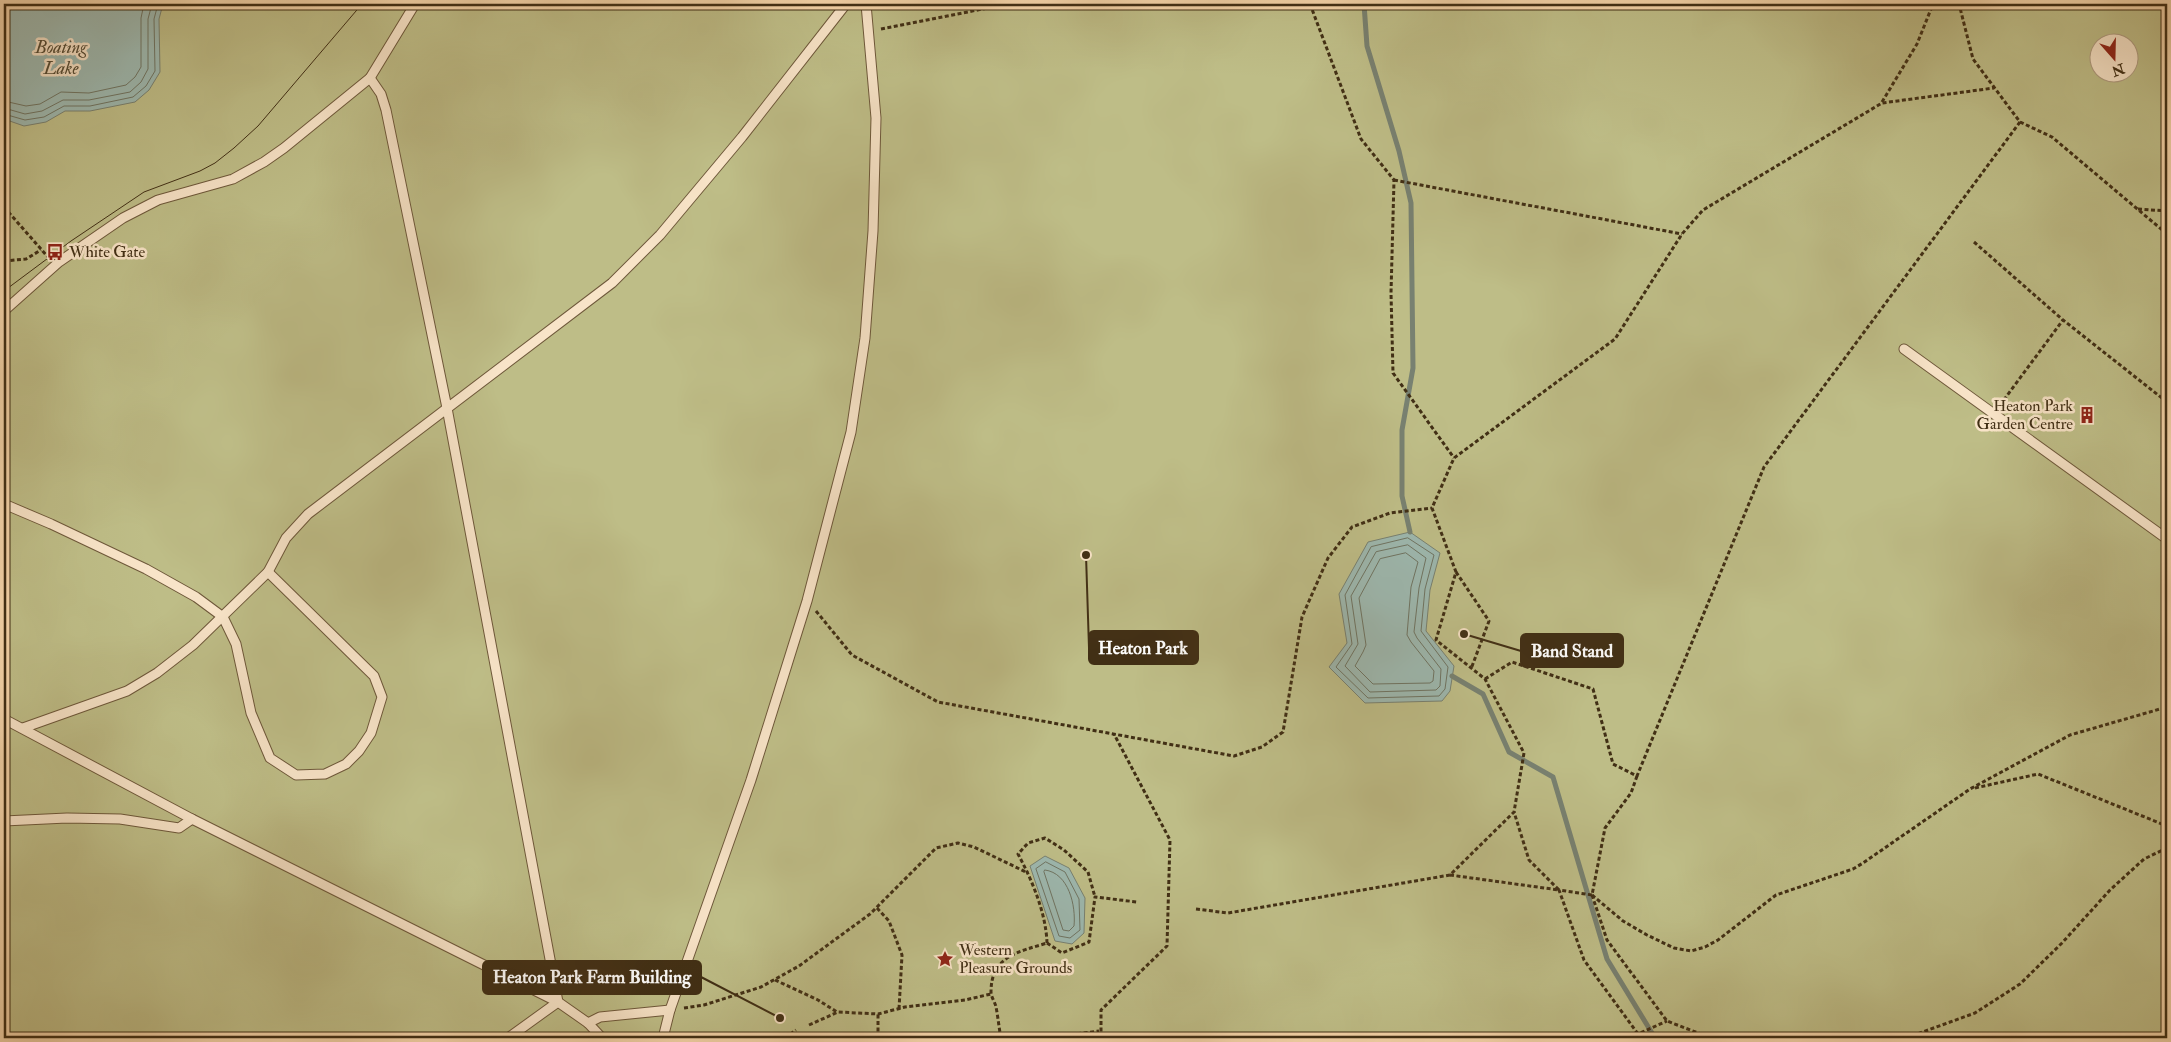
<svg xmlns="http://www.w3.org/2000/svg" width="2171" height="1042" viewBox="0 0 2171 1042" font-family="'IM FELL Double Pica',serif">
	<rect width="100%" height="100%" fill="#f5d5aa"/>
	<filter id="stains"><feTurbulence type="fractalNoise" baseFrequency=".004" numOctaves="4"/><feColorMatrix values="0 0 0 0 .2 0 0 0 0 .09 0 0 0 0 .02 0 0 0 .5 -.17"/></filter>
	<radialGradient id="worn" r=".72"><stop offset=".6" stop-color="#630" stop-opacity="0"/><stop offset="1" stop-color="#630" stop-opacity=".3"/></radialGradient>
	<path fill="#bebd87" stroke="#80764e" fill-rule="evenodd" d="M4,4H2167V1038H4ZM2098,42H2128V72H2098Z"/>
	<g fill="#9db8af" stroke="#788171">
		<polygon points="4,4 163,4 159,19 160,72 149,90 135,102 90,111 65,111 46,122 24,126 4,119"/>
		<polygon points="1410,532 1440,553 1430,590 1426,631 1454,666 1450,691 1442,701 1365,703 1329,667 1347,643 1339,594 1368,542"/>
		<polygon points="1045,856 1069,868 1085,898 1084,933 1072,944 1055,941 1030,866"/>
	</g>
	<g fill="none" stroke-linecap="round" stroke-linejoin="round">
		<g stroke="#6f7462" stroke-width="1">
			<polyline points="4,101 26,106 40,104 61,92 89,93 126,85 135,77 141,67 141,18 144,4"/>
			<polyline points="4,108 25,114 42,111 63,100 89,100 130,92 141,82 148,69 148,19 152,4"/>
			<polyline points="4,114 25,120 44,117 64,106 90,106 133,97 146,86 155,71 154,19 158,4"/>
			<polygon points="1408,538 1434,555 1425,589 1421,631 1448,667 1445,689 1439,696 1368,698 1336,667 1352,644 1345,595 1371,547"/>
			<polygon points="1408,545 1426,558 1419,588 1414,632 1417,638 1441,669 1440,686 1436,690 1370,692 1345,666 1358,644 1351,596 1376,552"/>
			<polygon points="1406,553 1418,562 1411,587 1407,635 1411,642 1434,671 1433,681 1430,683 1373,684 1355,666 1363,652 1366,645 1359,598 1380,559"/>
			<polygon points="1046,862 1065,872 1079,899 1080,930 1070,938 1059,936 1036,869"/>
			<path d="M1045,870C1069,873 1076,906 1074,926L1069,931L1063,930L1044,872Z"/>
		</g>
		<g stroke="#788171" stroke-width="5">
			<polyline points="1364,4 1367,46 1399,151 1411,203 1413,368 1402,430 1402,496 1410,532"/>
			<polyline points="1452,676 1483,694 1509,752 1553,777 1607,959 1655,1038"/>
		</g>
		<g stroke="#6e583a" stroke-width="11">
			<g id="lane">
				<polyline points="4,311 59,262 123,218 158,200 233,179 264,162 284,148 370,78 415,4"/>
				<polyline points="1904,349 2167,539"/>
				<polyline points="4,504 51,524 146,569 196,597 223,617 236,644 251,713 270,758 296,775 325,774 346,764 359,751 371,733 382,697 374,676 268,572"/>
				<polyline points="4,719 192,819 558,1002 447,408 386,110 381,94 370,78"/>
				<polyline points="23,728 127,691 157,673 193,645 268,572 286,538 308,514 612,283 660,235 742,137 846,4"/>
				<polyline points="4,821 67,818 120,819 179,828 192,819"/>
				<polyline points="588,1023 600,1017 670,1010"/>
				<polyline points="508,1038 558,1002 588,1023 602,1038"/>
				<polyline points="663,1038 670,1010 751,780 807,601 851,432 865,338 873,231 876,118 866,4"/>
			</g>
		</g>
		<g stroke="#412f15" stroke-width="3" stroke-dasharray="4 2.5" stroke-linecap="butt">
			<polyline points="1310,4 1361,139 1394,180 1391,293 1393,373 1454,458"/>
			<polyline points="881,29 1008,4"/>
			<polyline points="1882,102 1917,44 1933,4"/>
			<polyline points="2020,122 2052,137 2167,234"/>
			<polyline points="1394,180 1682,234"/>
			<polyline points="4,207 48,257"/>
			<polyline points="2138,209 2167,211"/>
			<polyline points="1974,242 2063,320 2167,402"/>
			<polyline points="4,261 26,259 41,250"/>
			<polyline points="2000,405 2063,320"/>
			<polyline points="1456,572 1489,621 1471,669"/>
			<polyline points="816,611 852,655 938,702 1234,756 1262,747 1283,732 1302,617 1328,558 1352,527 1390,513 1432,508"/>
			<polyline points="1485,679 1512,662 1593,689 1613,764 1637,776 1764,467 2020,122 1973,59 1959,4"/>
			<polyline points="1637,776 1631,793 1605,828 1592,895 1559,890 1584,960 1641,1038"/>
			<polyline points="1975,788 2038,774 2167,826"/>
			<polyline points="1450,875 1559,890 1529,860 1514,812"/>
			<polyline points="1592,895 1623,921 1647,935 1674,948 1691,951 1705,947 1718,940 1776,895 1853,869 1863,863 1970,789 2070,735 2167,707"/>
			<polyline points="1592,895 1607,940 1667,1021 1711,1038"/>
			<polyline points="877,908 889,921 902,955 899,1009"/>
			<polyline points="1196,909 1228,913 1450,875 1514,812 1524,753 1485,679 1436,640 1456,572 1432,508 1454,458 1615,339 1682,234 1703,210 1882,103 1994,88"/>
			<path d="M1047,943C1046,913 1032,880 1018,854L1028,843L1045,838L1064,850L1088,872L1095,897"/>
			<polyline points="1047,943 1062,953 1089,942 1095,897 1137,902"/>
			<polyline points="775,980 818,1000 837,1012"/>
			<polyline points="684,1008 704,1005 761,987 799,966 870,914 936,848 958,843 974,847 1028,873"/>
			<polyline points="809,1025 838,1012 878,1014 905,1007 965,1000 991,994"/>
			<polyline points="785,1038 796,1030"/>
			<polyline points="878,1038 878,1014"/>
			<path d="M1001,1038C999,1028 998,1017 996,1007C995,1002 991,997 991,992C991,956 1018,952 1047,943"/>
			<polyline points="1045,1038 1099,1031"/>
			<polyline points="1101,1038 1101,1010 1167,946 1170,840 1114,734"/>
			<polyline points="1629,1038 1667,1021"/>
			<polyline points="1906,1038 1975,1013 2020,984 2062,943 2110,890 2144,859 2167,848"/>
			<polyline points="2160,1038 2167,1032"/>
		</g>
		<use href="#lane" stroke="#f8e4c8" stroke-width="9"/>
		<polyline stroke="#412f15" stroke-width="1" points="4,291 71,241 144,192 200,171 215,163 234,148 258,126 362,4"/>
	</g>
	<defs>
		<g id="bus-bare" transform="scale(1.35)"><path d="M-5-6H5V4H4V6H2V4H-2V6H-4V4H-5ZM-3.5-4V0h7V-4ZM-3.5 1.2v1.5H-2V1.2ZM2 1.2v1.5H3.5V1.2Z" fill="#8f2418" stroke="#f8e4c8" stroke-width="2.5" paint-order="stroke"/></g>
		<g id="building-bare" transform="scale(1.35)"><path d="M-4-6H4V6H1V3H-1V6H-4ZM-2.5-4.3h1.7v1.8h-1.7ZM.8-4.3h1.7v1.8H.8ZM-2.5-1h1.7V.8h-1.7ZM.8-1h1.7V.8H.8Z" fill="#8f2418" stroke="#f8e4c8" stroke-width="2.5" paint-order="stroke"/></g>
		<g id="sight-bare" transform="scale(1.35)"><path d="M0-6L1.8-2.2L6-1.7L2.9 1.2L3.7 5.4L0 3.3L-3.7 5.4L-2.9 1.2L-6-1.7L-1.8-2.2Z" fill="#8f2418" stroke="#f8e4c8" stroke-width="2.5" paint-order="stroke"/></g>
	</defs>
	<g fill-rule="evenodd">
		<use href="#bus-bare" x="55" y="252"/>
		<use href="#building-bare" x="2087" y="415"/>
		<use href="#sight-bare" x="945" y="959"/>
	</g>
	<g text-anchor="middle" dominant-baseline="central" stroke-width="5" stroke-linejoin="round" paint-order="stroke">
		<g font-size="16" fill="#412f15" stroke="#f8e4c8" text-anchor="start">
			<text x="69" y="252">White Gate</text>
			<text x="2073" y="406" text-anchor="end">Heaton Park<tspan x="2073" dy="18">Garden Centre</tspan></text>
			<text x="959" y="950">Western<tspan x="959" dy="18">Pleasure Grounds</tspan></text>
		</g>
		<g font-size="18" font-style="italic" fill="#534a34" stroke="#f8e4c8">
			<text x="61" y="47">Boating<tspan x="61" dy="21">Lake</tspan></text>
		</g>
	</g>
	<path fill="none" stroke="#412f15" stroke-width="2" d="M1086 555L1089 648M1464 634L1521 651M780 1018L701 977"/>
	<g fill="#412f15" stroke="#f8e4c8" stroke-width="2">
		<circle cx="1086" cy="555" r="5"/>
		<circle cx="1464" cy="634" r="5"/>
		<circle cx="780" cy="1018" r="5"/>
	</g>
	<g fill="#412f15" stroke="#412f15" stroke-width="2">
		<rect x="1089" y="631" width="109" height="33" rx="5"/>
		<rect x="1521" y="634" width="102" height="33" rx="5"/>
		<rect x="483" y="961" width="218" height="33" rx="5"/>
	</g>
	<g font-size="18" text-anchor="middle" font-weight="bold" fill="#fff">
		<text x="1143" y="654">Heaton Park</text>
		<text x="1572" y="657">Band Stand</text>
		<text x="592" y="983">Heaton Park Farm Building</text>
	</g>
	<rect width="2171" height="1042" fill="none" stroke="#f5d5aa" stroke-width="20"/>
	<rect x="5" y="5" width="2161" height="1032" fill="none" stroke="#412f15" stroke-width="2.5"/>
	<rect x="10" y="10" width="2151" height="1022" fill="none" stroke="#412f15"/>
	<g transform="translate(2114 58) rotate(160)"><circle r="24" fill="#f8e4c8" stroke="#af9c80"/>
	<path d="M0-4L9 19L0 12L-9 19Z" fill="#8f2418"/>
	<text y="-8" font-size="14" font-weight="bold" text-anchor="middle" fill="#412f15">N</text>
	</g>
	<rect width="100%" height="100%" filter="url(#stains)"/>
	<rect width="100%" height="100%" fill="url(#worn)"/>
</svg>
